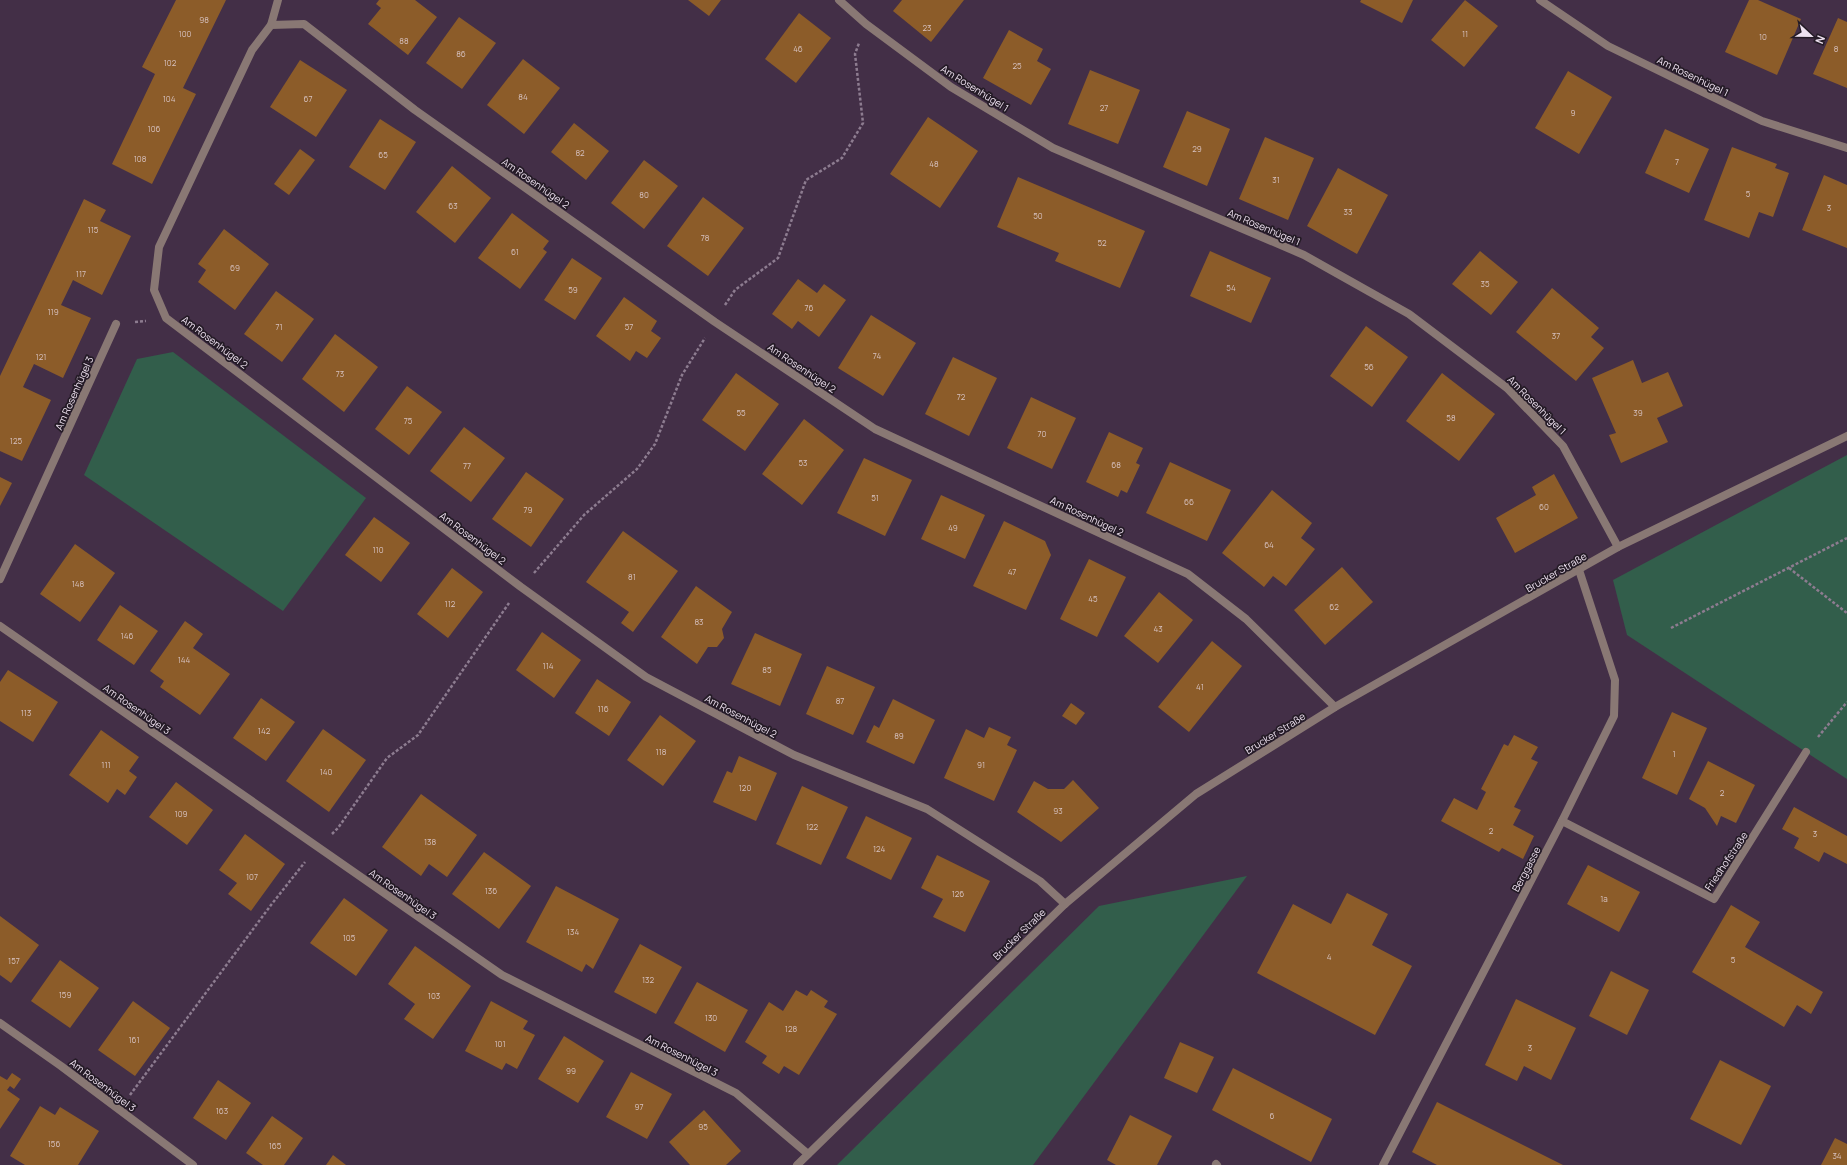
<svg xmlns="http://www.w3.org/2000/svg" width="1847" height="1165" viewBox="0 0 1847 1165" font-family="Manrope,sans-serif">
	<rect width="100%" height="100%" fill="#432f47"/>
	<g fill="#325e4b">
		<polygon points="173,352 366,498 283,611 84,475 137,359"/>
		<polygon points="1847,455 1847,779 1627,635 1613,580"/>
		<polygon points="1247,876 1033,1165 837,1165 1099,906"/>
	</g>
	<g fill="#8c5c29">
		<polygon points="176,0 226,0 183,88 196,94 152,184 112,164 155,74 142,67"/>
		<polygon points="379,0 415,0 437,17 408,55 368,24 381,8 376,4"/>
		<polygon points="688,0 721,0 709,16"/>
		<polygon points="902,0 964,0 931,42 893,11"/>
		<polygon points="1361,0 1413,0 1402,23 1360,2"/>
		<polygon points="1465,0 1498,26 1464,67 1431,40"/>
		<polygon points="1749,0 1758,0 1801,19 1777,75 1725,52"/>
		<polygon points="799,13 831,38 796,83 765,59"/>
		<polygon points="459,17 496,43 462,89 426,63"/>
		<polygon points="1838,18 1847,22 1847,88 1813,74"/>
		<polygon points="1009,30 1043,49 1037,61 1051,69 1031,105 983,78"/>
		<polygon points="523,59 560,88 524,134 487,105"/>
		<polygon points="300,60 347,90 316,137 270,107"/>
		<polygon points="1090,70 1140,90 1118,144 1068,124"/>
		<polygon points="1568,71 1612,97 1579,154 1535,128"/>
		<polygon points="1187,111 1230,129 1207,186 1163,167"/>
		<polygon points="928,117 978,151 940,208 890,174"/>
		<polygon points="380,119 416,142 385,190 349,167"/>
		<polygon points="574,123 609,151 586,180 551,152"/>
		<polygon points="1665,129 1709,149 1689,193 1645,173"/>
		<polygon points="1265,137 1314,158 1288,220 1239,199"/>
		<polygon points="1732,147 1777,164 1775,168 1789,173 1773,217 1759,212 1749,238 1704,220"/>
		<polygon points="300,149 315,160 289,195 274,184"/>
		<polygon points="644,160 678,186 644,229 611,203"/>
		<polygon points="452,166 491,198 455,243 416,212"/>
		<polygon points="1338,168 1388,195 1357,254 1307,226"/>
		<polygon points="1824,175 1847,185 1847,248 1802,230"/>
		<polygon points="1018,177 1145,231 1120,288 1055,261 1059,253 997,227"/>
		<polygon points="703,197 744,228 708,276 667,246"/>
		<polygon points="84,199 106,210 100,221 131,236 102,295 73,280 61,305 91,318 63,378 34,364 23,387 51,400 22,461 0,451 0,376"/>
		<polygon points="512,213 549,241 543,249 547,252 520,289 478,258"/>
		<polygon points="224,229 269,264 235,310 198,282 206,270 198,264"/>
		<polygon points="1210,251 1271,278 1251,323 1190,296"/>
		<polygon points="1480,251 1518,282 1491,315 1452,284"/>
		<polygon points="572,258 602,278 575,320 544,300"/>
		<polygon points="798,279 817,293 824,284 846,300 819,337 798,321 792,329 772,314"/>
		<polygon points="1552,288 1599,328 1591,337 1604,348 1576,381 1516,332"/>
		<polygon points="276,291 314,319 282,362 244,334"/>
		<polygon points="624,297 657,321 651,331 661,338 647,358 636,351 630,361 596,336"/>
		<polygon points="871,315 916,343 883,396 838,368"/>
		<polygon points="1366,326 1408,357 1372,407 1330,376"/>
		<polygon points="335,334 378,367 344,412 302,379"/>
		<polygon points="953,357 997,378 969,436 925,414"/>
		<polygon points="1633,360 1642,383 1668,372 1683,406 1657,418 1668,442 1621,463 1609,435 1616,433 1592,378"/>
		<polygon points="736,373 779,404 745,451 702,420"/>
		<polygon points="1442,373 1495,414 1459,461 1406,421"/>
		<polygon points="407,386 442,412 409,455 375,429"/>
		<polygon points="1031,397 1076,418 1052,469 1007,448"/>
		<polygon points="804,419 844,450 802,505 762,474"/>
		<polygon points="464,427 505,458 471,502 430,471"/>
		<polygon points="1109,432 1143,448 1136,463 1140,465 1127,493 1121,490 1118,497 1086,482"/>
		<polygon points="864,458 912,480 885,536 837,513"/>
		<polygon points="1170,462 1231,490 1207,541 1146,513"/>
		<polygon points="526,472 564,499 531,547 492,519"/>
		<polygon points="1554,474 1578,518 1515,553 1496,518 1536,495 1532,487"/>
		<polygon points="0,477 12,483 0,506"/>
		<polygon points="1272,490 1312,523 1301,538 1315,549 1286,586 1273,576 1264,587 1222,553"/>
		<polygon points="941,495 985,515 965,559 921,539"/>
		<polygon points="374,517 410,543 381,582 345,555"/>
		<polygon points="1004,521 1045,541 1051,555 1026,610 973,586"/>
		<polygon points="623,531 678,571 633,632 621,623 629,612 586,582"/>
		<polygon points="75,544 115,573 80,622 40,594"/>
		<polygon points="1089,559 1126,577 1097,637 1060,619"/>
		<polygon points="1342,567 1373,602 1325,645 1294,610"/>
		<polygon points="452,568 483,592 448,638 417,614"/>
		<polygon points="696,586 732,612 722,629 724,638 717,647 708,647 697,664 661,637"/>
		<polygon points="1159,592 1193,620 1158,663 1124,636"/>
		<polygon points="120,605 158,631 134,665 97,640"/>
		<polygon points="185,621 203,634 193,648 230,674 200,715 160,687 164,681 150,671"/>
		<polygon points="542,632 581,660 554,698 516,670"/>
		<polygon points="755,633 802,654 780,706 731,684"/>
		<polygon points="1212,641 1242,666 1189,732 1158,707"/>
		<polygon points="827,666 875,687 853,735 806,714"/>
		<polygon points="8,670 58,702 33,742 0,721 0,682"/>
		<polygon points="597,679 631,702 609,736 575,713"/>
		<polygon points="261,698 295,722 266,761 233,738"/>
		<polygon points="893,699 935,720 914,764 866,742 874,725 879,728"/>
		<polygon points="1071,703 1085,713 1076,725 1062,716"/>
		<polygon points="1672,712 1707,728 1677,795 1642,778"/>
		<polygon points="660,715 696,741 663,786 627,760"/>
		<polygon points="989,727 1011,737 1007,745 1017,750 994,801 944,778 966,729 984,738"/>
		<polygon points="323,729 366,760 329,812 286,781"/>
		<polygon points="101,730 139,757 129,771 137,777 125,795 117,789 108,803 69,775"/>
		<polygon points="1514,735 1538,747 1531,759 1538,762 1514,807 1521,810 1513,825 1534,836 1523,859 1502,848 1499,852 1441,821 1454,798 1477,810 1486,792 1481,789 1504,744 1508,746"/>
		<polygon points="739,756 777,773 756,821 713,802 727,771 732,773"/>
		<polygon points="1708,761 1755,785 1736,823 1721,816 1717,826 1705,808 1689,799"/>
		<polygon points="1073,780 1099,808 1061,842 1017,812 1034,781 1048,789 1064,789"/>
		<polygon points="176,782 213,810 187,845 149,817"/>
		<polygon points="802,786 848,807 821,865 776,844"/>
		<polygon points="421,794 477,835 447,877 429,864 421,876 382,847"/>
		<polygon points="1794,807 1847,836 1847,864 1824,852 1819,862 1794,848 1799,838 1782,829"/>
		<polygon points="866,816 912,838 891,880 846,858"/>
		<polygon points="245,834 285,864 251,911 228,894 237,883 219,870"/>
		<polygon points="484,852 531,886 499,929 452,894"/>
		<polygon points="937,855 990,881 965,932 933,917 943,899 921,888"/>
		<polygon points="1588,865 1640,892 1619,932 1567,904"/>
		<polygon points="556,886 619,919 593,969 586,964 582,972 526,942"/>
		<polygon points="1347,893 1388,914 1372,945 1412,966 1375,1035 1257,973 1293,904 1331,924"/>
		<polygon points="344,898 388,930 356,976 310,943"/>
		<polygon points="1731,905 1760,922 1745,947 1823,992 1811,1014 1797,1005 1784,1027 1692,972"/>
		<polygon points="0,916 39,945 11,983 0,975"/>
		<polygon points="640,944 682,967 656,1014 614,992"/>
		<polygon points="415,946 471,986 433,1039 404,1019 415,1004 388,984"/>
		<polygon points="60,960 99,988 70,1028 31,1001"/>
		<polygon points="1611,971 1649,990 1627,1035 1589,1016"/>
		<polygon points="697,982 748,1010 725,1052 674,1023"/>
		<polygon points="796,990 807,996 811,990 828,1001 824,1007 837,1014 799,1075 784,1066 779,1074 762,1063 767,1056 745,1042 769,1002 783,1011"/>
		<polygon points="1516,999 1576,1028 1551,1080 1524,1066 1517,1081 1485,1065"/>
		<polygon points="133,1001 170,1028 135,1076 98,1050"/>
		<polygon points="491,1001 528,1021 523,1029 535,1035 517,1069 506,1063 502,1070 465,1051"/>
		<polygon points="564,1036 604,1061 578,1103 538,1079"/>
		<polygon points="1180,1042 1214,1057 1197,1093 1164,1078"/>
		<polygon points="1720,1060 1771,1086 1741,1145 1690,1119"/>
		<polygon points="1233,1068 1332,1119 1311,1162 1212,1110"/>
		<polygon points="631,1072 672,1094 647,1139 606,1117"/>
		<polygon points="12,1073 21,1079 14,1089 10,1086 7,1090 20,1099 0,1129 0,1076 7,1080"/>
		<polygon points="218,1080 251,1103 226,1140 193,1118"/>
		<polygon points="1437,1102 1563,1165 1437,1165 1412,1152"/>
		<polygon points="40,1106 55,1115 60,1107 99,1131 78,1165 25,1165 10,1156"/>
		<polygon points="704,1110 741,1151 726,1165 690,1165 669,1142"/>
		<polygon points="1130,1115 1172,1136 1157,1165 1116,1165 1107,1160"/>
		<polygon points="272,1116 303,1138 284,1165 263,1165 246,1153"/>
		<polygon points="1835,1138 1847,1144 1847,1165 1821,1165"/>
		<polygon points="333,1155 346,1165 326,1165"/>
	</g>
	<g fill="none" stroke-linecap="round" stroke-linejoin="round">
		<g stroke="#8d7c90" stroke-width="2.5" stroke-dasharray="3 2" stroke-linecap="butt">
			<polyline points="725,305 735,290 778,258 806,180 842,158 863,123 855,54 859,43"/>
			<polyline points="135,322 146,321"/>
			<polyline points="1789,568 1847,613"/>
			<polyline points="534,573 584,515 637,469 655,444 682,375 705,338"/>
			<polyline points="1671,628 1847,538"/>
			<polyline points="1818,737 1847,702"/>
			<polyline points="332,834 338,828 387,758 418,735 509,603"/>
			<polyline points="130,1095 271,905 305,862"/>
		</g>
		<polyline stroke="#897874" stroke-width="8" points="1216,1164 1217,1165"/>
		<g stroke="#897874" stroke-width="8">
			<polyline points="839,0 866,24 951,87 1053,148 1304,255 1409,314 1507,388 1563,446 1618,547"/>
			<polyline points="1540,0 1608,46 1762,121 1847,148"/>
			<polyline points="271,25 278,0"/>
			<polyline points="0,579 116,324"/>
			<polyline points="0,626 502,975 736,1093 808,1154"/>
			<polyline points="1562,821 1714,899 1806,752"/>
			<polyline points="1065,904 1040,881 927,809 794,755 646,677 521,587 166,318 154,290 159,247 252,50 271,25 304,24 415,110 715,322 875,429 1188,574 1246,619 1335,707"/>
			<polyline points="0,1023 61,1066 193,1165"/>
			<polyline points="797,1165 1065,904 1196,794 1335,707 1618,547 1847,436"/>
			<polyline points="1383,1165 1562,821 1614,716 1615,680 1579,570"/>
		</g>
	</g>
	<g text-anchor="middle" dominant-baseline="central" stroke-width="3.5" stroke-linejoin="round" paint-order="stroke">
		<g font-size="8" fill="#d6c0be">
			<text x="204" y="19">98</text>
			<text x="927" y="27">23</text>
			<text x="185" y="33">100</text>
			<text x="1465" y="33">11</text>
			<text x="1763" y="36">10</text>
			<text x="404" y="40">88</text>
			<text x="798" y="48">46</text>
			<text x="1836" y="48">8</text>
			<text x="461" y="53">86</text>
			<text x="170" y="62">102</text>
			<text x="1017" y="65">25</text>
			<text x="523" y="96">84</text>
			<text x="169" y="98">104</text>
			<text x="308" y="98">67</text>
			<text x="1104" y="107">27</text>
			<text x="1573" y="112">9</text>
			<text x="154" y="128">106</text>
			<text x="1197" y="148">29</text>
			<text x="580" y="152">82</text>
			<text x="383" y="154">65</text>
			<text x="140" y="158">108</text>
			<text x="1677" y="161">7</text>
			<text x="934" y="163">48</text>
			<text x="1276" y="179">31</text>
			<text x="1748" y="193">5</text>
			<text x="644" y="194">80</text>
			<text x="453" y="205">63</text>
			<text x="1829" y="207">3</text>
			<text x="1348" y="211">33</text>
			<text x="1038" y="215">50</text>
			<text x="93" y="229">115</text>
			<text x="705" y="237">78</text>
			<text x="1102" y="242">52</text>
			<text x="515" y="251">61</text>
			<text x="235" y="267">69</text>
			<text x="81" y="273">117</text>
			<text x="1485" y="283">35</text>
			<text x="1231" y="287">54</text>
			<text x="573" y="289">59</text>
			<text x="809" y="307">76</text>
			<text x="53" y="311">119</text>
			<text x="279" y="326">71</text>
			<text x="629" y="326">57</text>
			<text x="1556" y="335">37</text>
			<text x="877" y="355">74</text>
			<text x="41" y="356">121</text>
			<text x="1369" y="366">56</text>
			<text x="340" y="373">73</text>
			<text x="961" y="396">72</text>
			<text x="741" y="412">55</text>
			<text x="1638" y="412">39</text>
			<text x="1451" y="417">58</text>
			<text x="408" y="420">75</text>
			<text x="1042" y="433">70</text>
			<text x="16" y="440">125</text>
			<text x="803" y="462">53</text>
			<text x="1116" y="464">68</text>
			<text x="467" y="465">77</text>
			<text x="875" y="497">51</text>
			<text x="1189" y="501">66</text>
			<text x="1544" y="506">60</text>
			<text x="528" y="509">79</text>
			<text x="953" y="527">49</text>
			<text x="1269" y="544">64</text>
			<text x="378" y="549">110</text>
			<text x="1012" y="571">47</text>
			<text x="632" y="576">81</text>
			<text x="78" y="583">148</text>
			<text x="1093" y="598">45</text>
			<text x="450" y="603">112</text>
			<text x="1334" y="606">62</text>
			<text x="699" y="621">83</text>
			<text x="1158" y="628">43</text>
			<text x="127" y="635">146</text>
			<text x="184" y="659">144</text>
			<text x="548" y="665">114</text>
			<text x="767" y="669">85</text>
			<text x="1200" y="686">41</text>
			<text x="840" y="700">87</text>
			<text x="603" y="708">116</text>
			<text x="26" y="712">113</text>
			<text x="264" y="730">142</text>
			<text x="899" y="735">89</text>
			<text x="661" y="751">118</text>
			<text x="1674" y="753">1</text>
			<text x="106" y="764">111</text>
			<text x="981" y="764">91</text>
			<text x="326" y="771">140</text>
			<text x="745" y="787">120</text>
			<text x="1722" y="792">2</text>
			<text x="1058" y="810">93</text>
			<text x="181" y="813">109</text>
			<text x="812" y="826">122</text>
			<text x="1491" y="830">2</text>
			<text x="1815" y="833">3</text>
			<text x="430" y="841">138</text>
			<text x="879" y="848">124</text>
			<text x="252" y="876">107</text>
			<text x="491" y="890">136</text>
			<text x="958" y="893">126</text>
			<text x="1604" y="898">1a</text>
			<text x="573" y="931">134</text>
			<text x="349" y="937">105</text>
			<text x="1329" y="956">4</text>
			<text x="1733" y="959">5</text>
			<text x="14" y="960">157</text>
			<text x="648" y="979">132</text>
			<text x="65" y="994">159</text>
			<text x="434" y="995">103</text>
			<text x="711" y="1017">130</text>
			<text x="791" y="1028">128</text>
			<text x="134" y="1039">161</text>
			<text x="500" y="1043">101</text>
			<text x="1530" y="1047">3</text>
			<text x="571" y="1070">99</text>
			<text x="639" y="1106">97</text>
			<text x="222" y="1110">163</text>
			<text x="1272" y="1115">6</text>
			<text x="703" y="1126">95</text>
			<text x="54" y="1143">156</text>
			<text x="275" y="1145">165</text>
			<text x="1837" y="1155">34</text>
		</g>
		<g font-size="10" fill="#eee1f0" stroke="#241b26">
			<text transform="translate(1693 76) rotate(26)">Am Rosenhügel 1</text>
			<text transform="translate(975 88) rotate(32)">Am Rosenhügel 1</text>
			<text transform="translate(536 183) rotate(35)">Am Rosenhügel 2</text>
			<text transform="translate(1264 227) rotate(23)">Am Rosenhügel 1</text>
			<text transform="translate(215 342) rotate(37)">Am Rosenhügel 2</text>
			<text transform="translate(802 368) rotate(34)">Am Rosenhügel 2</text>
			<text transform="translate(74 393) rotate(-66)">Am Rosenhügel 3</text>
			<text transform="translate(1537 405) rotate(45)">Am Rosenhügel 1</text>
			<text transform="translate(1087 516) rotate(25)">Am Rosenhügel 2</text>
			<text transform="translate(473 538) rotate(37)">Am Rosenhügel 2</text>
			<text transform="translate(1556 572) rotate(-30)">Brucker Straße</text>
			<text transform="translate(137 709) rotate(35)">Am Rosenhügel 3</text>
			<text transform="translate(741 716) rotate(28)">Am Rosenhügel 2</text>
			<text transform="translate(1275 733) rotate(-32)">Brucker Straße</text>
			<text transform="translate(1726 861) rotate(-56)">Friedhofstraße</text>
			<text transform="translate(1526 869) rotate(-62)">Berggasse</text>
			<text transform="translate(403 894) rotate(35)">Am Rosenhügel 3</text>
			<text transform="translate(1019 934) rotate(-44)">Brucker Straße</text>
			<text transform="translate(682 1055) rotate(27)">Am Rosenhügel 3</text>
			<text transform="translate(103 1085) rotate(37)">Am Rosenhügel 3</text>
		</g>
	</g>
	<g transform="translate(1811 36) rotate(112)" stroke="#241b26" stroke-width="3" paint-order="stroke">
	<path d="M0-3L7 15L0 10L-7 15Z" fill="#eee1f0"/>
	<text y="-6" font-size="11" font-weight="bold" text-anchor="middle" fill="#eee1f0">N</text>
	</g>
</svg>
